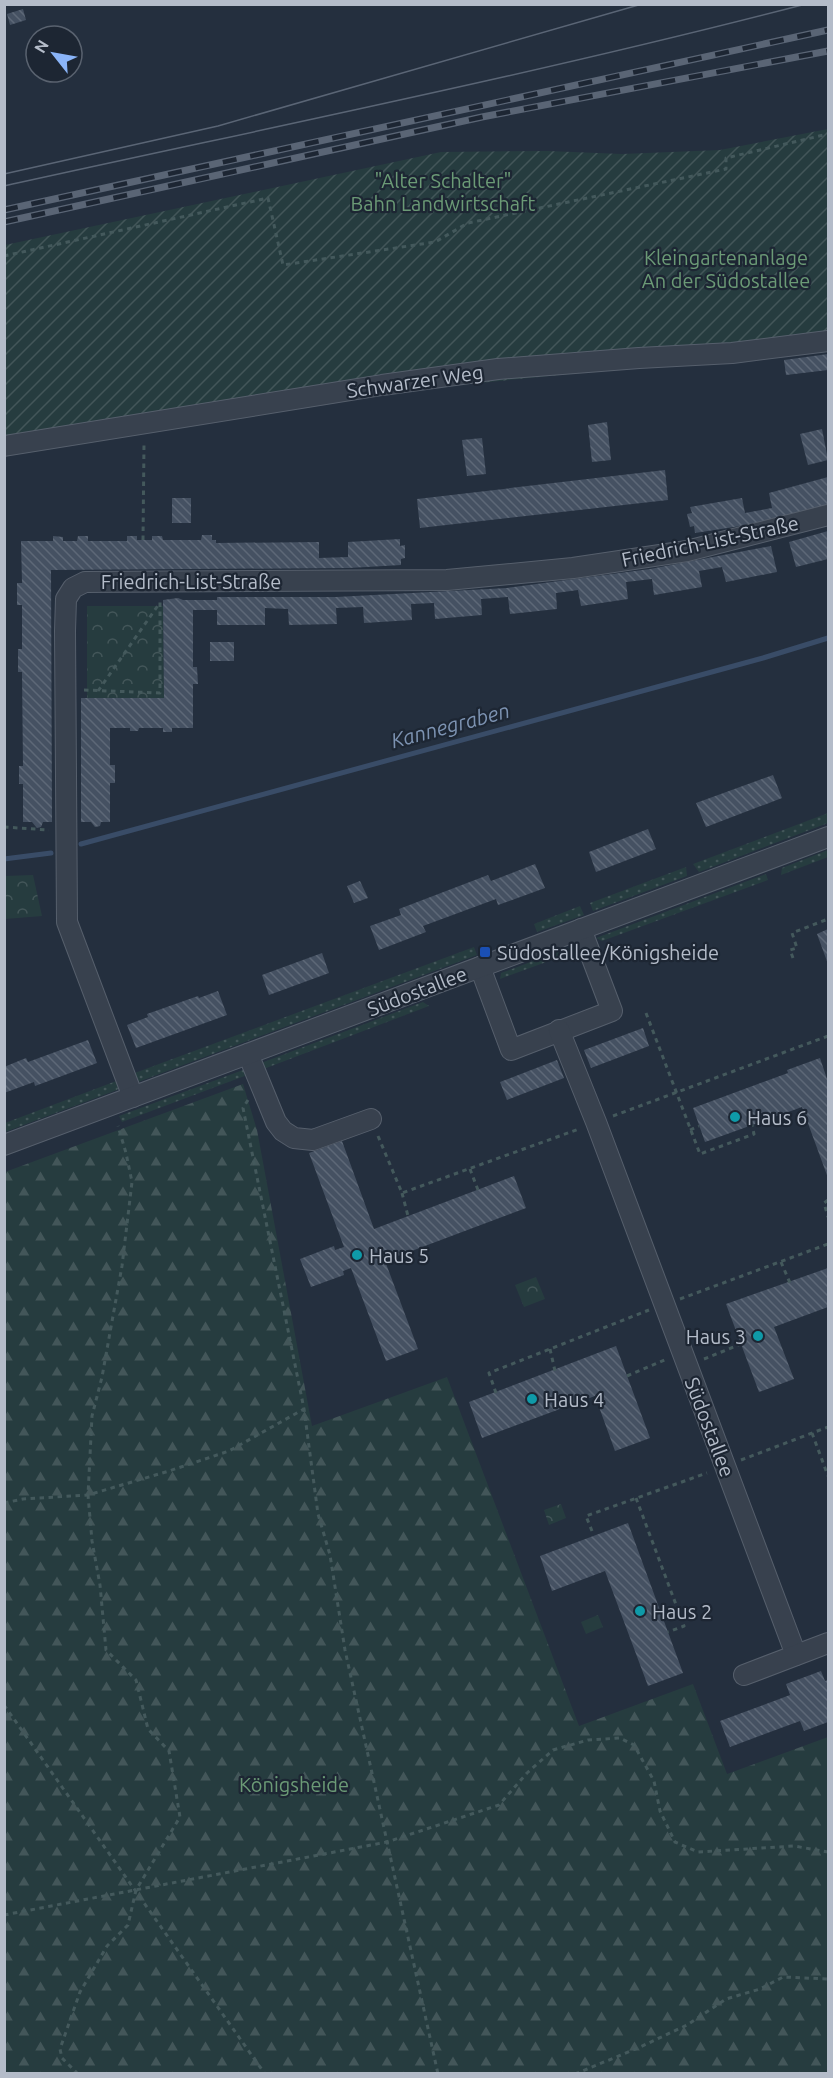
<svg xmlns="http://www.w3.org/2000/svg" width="833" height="2078" viewBox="0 0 833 2078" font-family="Ubuntu,sans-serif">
	<defs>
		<pattern id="grass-dots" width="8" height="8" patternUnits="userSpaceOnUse" patternTransform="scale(1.5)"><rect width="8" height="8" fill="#263c3f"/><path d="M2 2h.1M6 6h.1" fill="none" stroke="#435659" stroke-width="1.8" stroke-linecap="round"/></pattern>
		<pattern id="forest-firs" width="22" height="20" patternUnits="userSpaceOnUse" patternTransform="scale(1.5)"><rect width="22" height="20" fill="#263c3f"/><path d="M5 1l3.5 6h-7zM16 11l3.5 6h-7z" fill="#435659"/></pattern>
		<pattern id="park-crowns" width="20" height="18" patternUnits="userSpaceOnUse" patternTransform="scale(1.5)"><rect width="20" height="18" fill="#263c3f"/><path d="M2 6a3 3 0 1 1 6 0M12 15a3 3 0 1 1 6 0" fill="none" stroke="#435659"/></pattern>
		<pattern id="garden-furrows" width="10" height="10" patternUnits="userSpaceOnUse" patternTransform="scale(1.5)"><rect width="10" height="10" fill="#263c3f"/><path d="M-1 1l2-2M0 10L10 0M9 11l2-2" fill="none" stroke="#435659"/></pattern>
		<pattern id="building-back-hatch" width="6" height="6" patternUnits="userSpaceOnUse" patternTransform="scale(1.5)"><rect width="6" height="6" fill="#455162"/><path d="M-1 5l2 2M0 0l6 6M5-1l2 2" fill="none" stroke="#5d6877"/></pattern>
	</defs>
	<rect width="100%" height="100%" fill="#242f3e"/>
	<g fill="url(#grass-dots)">
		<polygon points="828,813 828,823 699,872 693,864"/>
		<polygon points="828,850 828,857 781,875 782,868"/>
		<polygon points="686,867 687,876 593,911 590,903"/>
		<polygon points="766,874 768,880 602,941 596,938"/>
		<polygon points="580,906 584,915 537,932 534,924"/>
		<polygon points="573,946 579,950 500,979 501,973"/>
		<polygon points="474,947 477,955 138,1082 132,1074"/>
		<polygon points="423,1002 429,1006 261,1070 261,1063"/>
		<polygon points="243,1070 250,1074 122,1122 119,1116"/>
		<polygon points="119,1080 120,1086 117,1090 5,1132 5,1123"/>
	</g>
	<polygon fill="url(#forest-firs)" points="243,1084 257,1130 312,1426 447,1377 579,1726 693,1684 727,1774 828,1737 828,2073 5,2073 5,1172"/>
	<g fill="url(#park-crowns)">
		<polygon points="87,606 163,606 164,698 87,698"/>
		<polygon points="33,875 42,916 5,919 5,876"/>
		<polygon points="536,1277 545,1299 524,1307 515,1285"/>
		<polygon points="561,1504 566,1518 549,1525 544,1510"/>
		<polygon points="598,1615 603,1627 586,1634 581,1622"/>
	</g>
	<polygon fill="url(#garden-furrows)" points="828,129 828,349 375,393 5,456 5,245 441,152 548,151 622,154 720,150"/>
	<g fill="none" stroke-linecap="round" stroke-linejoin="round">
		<g stroke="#394c67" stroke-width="5">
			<polyline points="81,844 763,658 828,638"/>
			<polyline points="4,859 51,853"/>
		</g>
	</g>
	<g fill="url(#building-back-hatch)">
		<polygon points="23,9 26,20 10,25 7,14"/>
		<polygon points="828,354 828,370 786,375 784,360"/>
		<polygon points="607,422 611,460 592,462 588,425"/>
		<polygon points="822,429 828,460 808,465 800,434"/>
		<polygon points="482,438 486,474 467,476 462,440"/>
		<polygon points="665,470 668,500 420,528 417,499"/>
		<polygon points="828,477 828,506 747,525 695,533 694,526 690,527 687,514 692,513 690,507 742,498 745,513 772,508 769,493"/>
		<rect x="172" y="498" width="19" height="25"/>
		<polygon points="828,531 828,559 796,567 789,542"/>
		<polygon points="202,535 212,535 212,540 216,540 216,543 319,542 319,558 348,557 348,542 400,539 400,546 405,545 405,558 401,559 401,565 349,568 51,570 52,822 43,822 41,827 37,828 32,822 23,822 23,784 19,784 19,766 23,766 22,672 18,672 18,649 22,649 22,605 17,605 17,583 22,583 21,541 53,541 53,536 63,537 63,541 77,541 78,536 88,536 88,541 127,541 127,536 137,536 137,540 152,540 152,536 162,536 163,540 201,540"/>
		<polygon points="771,546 777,572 726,582 722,567 699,571 702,587 654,595 652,579 626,582 628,599 581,606 578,590 556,593 557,609 510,614 508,597 481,599 482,615 435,619 434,603 411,604 412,620 364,623 363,607 336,608 337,624 289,625 288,609 265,608 265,625 217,625 217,610 193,610 193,667 197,667 198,684 193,684 193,728 172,728 172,732 163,732 163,728 139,728 138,731 130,731 130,728 110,728 110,765 115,765 115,783 110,783 110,822 101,822 100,826 95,827 91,822 81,822 81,698 164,698 163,600 178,598 183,600 217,600 217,597 336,597 507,588 650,569"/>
		<rect x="210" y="642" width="24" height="19"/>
		<polygon points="773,775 782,798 706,827 696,803"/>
		<polygon points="648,829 656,849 596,872 589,852"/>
		<polygon points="535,864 545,888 498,905 496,899 423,926 426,932 379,950 370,926 401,915 399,909 488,875 491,881"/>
		<polygon points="360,881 368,898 354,903 347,886"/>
		<polygon points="828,929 828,964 817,934"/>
		<polygon points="322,953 329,973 269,995 262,975"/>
		<polygon points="218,991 227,1015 136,1048 127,1025 148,1017 147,1014 198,996 199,998"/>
		<polygon points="643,1028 649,1046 591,1068 584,1050"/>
		<polygon points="88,1040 97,1063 35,1086 34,1082 4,1093 4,1067 26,1058 28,1062"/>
		<polygon points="820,1058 828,1082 828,1178 802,1107 705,1142 693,1108 788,1073 787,1070"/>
		<polygon points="557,1060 564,1078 507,1100 500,1082"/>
		<polygon points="342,1141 374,1229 514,1176 526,1208 385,1261 418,1349 386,1361 351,1268 343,1271 344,1275 311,1287 300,1259 334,1246 335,1250 344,1247 309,1153"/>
		<polygon points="828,1268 828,1307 774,1327 794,1379 759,1392 726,1304"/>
		<polygon points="616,1346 650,1438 615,1451 595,1396 482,1438 469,1402"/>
		<polygon points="628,1523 683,1673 648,1686 605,1571 552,1591 540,1556"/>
		<polygon points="821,1671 825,1681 828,1680 828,1722 804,1731 800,1721 730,1747 720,1721 790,1695 786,1684"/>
	</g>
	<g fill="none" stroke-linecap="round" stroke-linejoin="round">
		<g stroke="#565f6c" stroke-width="22">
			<g id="minor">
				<polyline points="4,446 382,385 498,369 639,358 732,353 828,341"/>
				<polyline points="480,967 511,1050 612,1011 581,929"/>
				<polyline points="559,1030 596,1122 796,1655"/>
				<polyline points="248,1054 276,1122 283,1131 294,1138 313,1140 371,1119"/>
				<polyline points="133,1097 67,922 65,631 66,599 73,588 85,582 447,580 573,568 687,551 828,515"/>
				<polyline points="4,1145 828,837"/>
				<polyline points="744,1675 828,1643"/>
			</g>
		</g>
		<g stroke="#44595c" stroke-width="3" stroke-dasharray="4.5 4.5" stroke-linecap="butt">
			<polyline points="4,256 268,198 283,265 435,242 468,223 726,169 726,158 828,134"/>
			<polyline points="143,540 144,443"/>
			<polyline points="84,690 160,693 160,601"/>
			<polyline points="98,691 159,604"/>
			<polyline points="4,827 49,830"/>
			<polyline points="793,958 790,950 797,948 792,933 828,919"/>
			<polyline points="646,1013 700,1154 754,1134 752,1125"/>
			<polyline points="248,1100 243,1108 304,1409 318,1514 330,1555 345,1650 438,2074"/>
			<polyline points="613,1116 828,1036"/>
			<polyline points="690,1130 699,1126"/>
			<polyline points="378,1136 402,1193 579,1129"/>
			<polyline points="470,1169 478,1190"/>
			<polyline points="402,1193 408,1216"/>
			<polyline points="828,1200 824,1203 828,1217"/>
			<polyline points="781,1262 790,1283"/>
			<polyline points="680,1299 828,1244"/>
			<polyline points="550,1349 555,1371"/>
			<polyline points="704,1359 741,1344"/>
			<polyline points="627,1376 667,1359"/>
			<polyline points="496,1393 489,1373 649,1310"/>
			<polyline points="812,1433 828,1476"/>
			<polyline points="741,1460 828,1427"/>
			<polyline points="636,1498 684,1626 668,1632"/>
			<polyline points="4,1503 23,1499 88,1495 169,1471 229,1451 304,1409"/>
			<polyline points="592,1531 586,1516 707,1473"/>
			<polyline points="4,1705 265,2074"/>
			<polyline points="4,1915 387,1842 499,1805 527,1773 553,1750 588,1740 620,1738 634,1745 654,1781 660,1811 675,1842 698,1852 794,1846 828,1852"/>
			<polyline points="78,2074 62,2058 60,2049 80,1992 107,1946 128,1925 136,1890 180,1817 169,1751 148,1729 136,1680 106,1650 100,1585 92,1541 88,1495 92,1416 102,1377 122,1266 132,1182 126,1153 118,1126"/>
			<polyline points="575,2074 638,2048 687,2025 726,1999 760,1989 783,1977 828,1979"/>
		</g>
		<use href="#minor" stroke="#38414e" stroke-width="20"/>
		<g stroke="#5a6575" stroke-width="1.5">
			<polyline points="4,174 218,126 642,4"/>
			<path d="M4,186C272,127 541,73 806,4"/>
		</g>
		<g stroke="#5a6575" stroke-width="7">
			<g id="rail">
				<polyline points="4,210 828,30"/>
				<polyline points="4,222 482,117 828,51"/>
			</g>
		</g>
		<use href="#rail" stroke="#1d2633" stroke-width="4.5" stroke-dasharray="14" stroke-linecap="butt"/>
	</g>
	<rect fill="#1a4fb4" stroke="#1d2633" stroke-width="2" x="479" y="946" width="12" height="12" rx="3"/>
	<g fill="#0f9aa8" stroke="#1d2633" stroke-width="2">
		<circle cx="735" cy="1117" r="6"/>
		<circle cx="357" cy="1255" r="6"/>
		<circle cx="758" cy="1336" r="6"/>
		<circle cx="532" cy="1399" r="6"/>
		<circle cx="640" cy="1611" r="6"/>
	</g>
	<g text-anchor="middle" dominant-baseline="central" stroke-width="4.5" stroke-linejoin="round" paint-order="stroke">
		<g font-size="20" fill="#6b9a76" stroke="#1d2633">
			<text x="443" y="180">"Alter Schalter"<tspan x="443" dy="23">Bahn Landwirtschaft</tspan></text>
			<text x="726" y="257">Kleingartenanlage<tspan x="726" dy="23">An der Südostallee</tspan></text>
			<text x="294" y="1784">Königsheide</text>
		</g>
		<g font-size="20" fill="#b4bcc9" stroke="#1d2633">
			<text transform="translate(415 381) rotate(-8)">Schwarzer Weg</text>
			<text transform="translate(710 541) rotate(-12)">Friedrich-List-Straße</text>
			<text x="191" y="581">Friedrich-List-Straße</text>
			<text transform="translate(417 991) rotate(-21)">Südostallee</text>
			<text transform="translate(710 1427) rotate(69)">Südostallee</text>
		</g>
		<g font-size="20" fill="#b4bcc9" stroke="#1d2633" text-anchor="start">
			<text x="497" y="952">Südostallee/Königsheide</text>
			<text x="747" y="1117">Haus 6</text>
			<text x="369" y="1255">Haus 5</text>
			<text x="746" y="1336" text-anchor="end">Haus 3</text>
			<text x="544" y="1399">Haus 4</text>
			<text x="652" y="1611">Haus 2</text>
		</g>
		<g font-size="21" font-style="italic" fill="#7c92b1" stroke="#1d2633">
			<text transform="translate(450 725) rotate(-15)">Kannegraben</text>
		</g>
	</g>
	<rect width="833" height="2078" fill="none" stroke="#b4bcc9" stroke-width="12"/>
	<g transform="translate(54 54) rotate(301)"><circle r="28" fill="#1d2633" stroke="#59626f" stroke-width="1.5"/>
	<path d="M0-4.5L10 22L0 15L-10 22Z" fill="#8ab4f8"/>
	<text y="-9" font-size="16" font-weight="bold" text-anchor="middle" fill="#b4bcc9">N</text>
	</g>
</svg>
